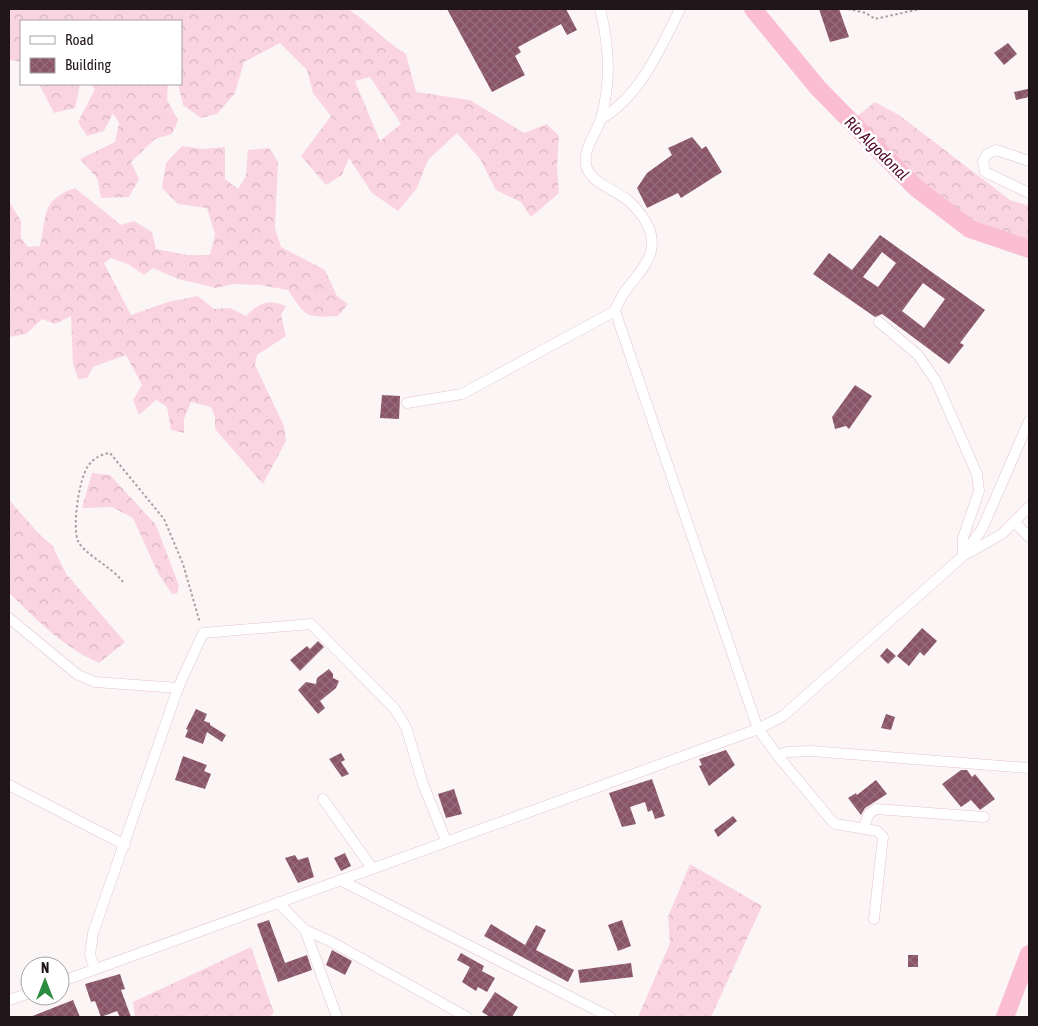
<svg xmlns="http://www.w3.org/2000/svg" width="1038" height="1026" viewBox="0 0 1038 1026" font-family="'Asap Condensed',sans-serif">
	<defs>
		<pattern id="forest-crowns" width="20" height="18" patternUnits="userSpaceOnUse" patternTransform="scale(1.25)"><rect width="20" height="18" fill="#fad5e1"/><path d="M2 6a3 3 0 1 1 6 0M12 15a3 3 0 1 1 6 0" fill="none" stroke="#d6b6c0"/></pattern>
		<pattern id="building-cross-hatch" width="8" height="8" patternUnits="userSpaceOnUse" patternTransform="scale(1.25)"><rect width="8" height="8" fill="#895467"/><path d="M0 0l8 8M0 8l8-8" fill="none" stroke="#966d7c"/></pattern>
	</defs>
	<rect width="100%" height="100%" fill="#fbf5f6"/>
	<g fill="url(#forest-crowns)" fill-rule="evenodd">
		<path d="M9,9H348C369,22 384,41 406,54L416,92L470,100L524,133L547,124L559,136L557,167L559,193L531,217L521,202L496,190L480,159L457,133L428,160L417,188L398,211L372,193L349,158L342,175L326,185L301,156L331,116L313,93L307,70L280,43L244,62L235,93L217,114L201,118L183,105L178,84H181V21H21V62L9,60ZM370,77L401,124L380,141L355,81Z"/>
		<polygon points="39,84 80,84 75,108 54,113"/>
		<polygon points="90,84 168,84 167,100 178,120 172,134 155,139 131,162 139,179 129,197 101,198 97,178 80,159 115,142 119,123 113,113 104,131 87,136 78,122 95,89"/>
		<polygon points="875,102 899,115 1010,200 1029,206 1029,247 971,228 916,184 852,120"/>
		<path d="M182,146L204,149L225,147V179L238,189L246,176L248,150L269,148L278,162L275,228L281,247L325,270L337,296L348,304L338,316C305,318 306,317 288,290L260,285L233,284L216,288L178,279L153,268L144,275L128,264L111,258L104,263L131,315L168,302L198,296L214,309L230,308L246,316C261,302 266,299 286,306L281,315L286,336L257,355L255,365L284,426L286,441L263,484L215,429V417L211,407L191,402L184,419V433L171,430L167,407L156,400L139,415L133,400L142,385L126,355L93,367L87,378L78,379L73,364L71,316L55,324L42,319L26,334L9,337V201L21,221V238L28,247L40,246C47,216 40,200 75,188L121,225L134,221L152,232L156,249L187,255H210L215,234L207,208L178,204L162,188L166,163Z"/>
		<polygon points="92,473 110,475 156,525 179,586 177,593 172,594 158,573 133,518 112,507 82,508"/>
		<path d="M9,500L41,536L52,545L67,575L125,642L99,663C63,647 37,620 9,593Z"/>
		<polygon points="690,864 762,906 711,1017 638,1017 670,943 668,917"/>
		<polygon points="251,947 274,1013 268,1017 135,1017 133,1002"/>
	</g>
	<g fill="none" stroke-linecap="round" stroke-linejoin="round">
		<g stroke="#fabdd1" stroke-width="18">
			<polyline points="753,9 818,88 915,187 970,229 1029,249"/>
			<polyline points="1005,1017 1029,954"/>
		</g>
	</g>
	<g fill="url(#building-cross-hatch)" fill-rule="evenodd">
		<polygon points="447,9 566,9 577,30 567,35 561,24 518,47 521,52 515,56 525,75 492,92"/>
		<polygon points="819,9 839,9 849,37 830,42"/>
		<polygon points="1008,43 1017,54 1004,65 994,53"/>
		<polygon points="1028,89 1029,97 1016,100 1014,92"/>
		<polygon points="692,137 702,149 706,146 722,172 681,198 678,193 647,208 637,188 647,173 672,155 668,148"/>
		<path d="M880,235L985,310L960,343L964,345L949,364L882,314L875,317L813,274L829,253L852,270ZM882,252L896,263L878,287L863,277ZM923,283L945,299L924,328L902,311Z"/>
		<polygon points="855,385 872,396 849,429 846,426 835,429 832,417"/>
		<polygon points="382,395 400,396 399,419 380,418"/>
		<polygon points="922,628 937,641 924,656 920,652 909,666 897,656"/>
		<polygon points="318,641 324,647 300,671 290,660 307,646 310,649"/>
		<polygon points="887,648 896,656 888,664 880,656"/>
		<polygon points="329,669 333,674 333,678 339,681 336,688 320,701 325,708 318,714 298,690 306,682 316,684 317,678"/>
		<polygon points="196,709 207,714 204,721 210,723 210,725 226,735 222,742 207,732 203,744 185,737 188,730 186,729"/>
		<polygon points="886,714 895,717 891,730 881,728"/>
		<polygon points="726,750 735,765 709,786 699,766 702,765 699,759"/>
		<polygon points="341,753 345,760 341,762 349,774 342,777 329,759"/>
		<polygon points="183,756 207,765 204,771 211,774 205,789 175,780"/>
		<polygon points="961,770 967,770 972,777 975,774 995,799 980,810 971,800 961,807 942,784"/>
		<polygon points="652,779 665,816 655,819 652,810 648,812 645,802 630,807 636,824 622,827 609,793"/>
		<polygon points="876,780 887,794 865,808 861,815 848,798 856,793 857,795"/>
		<polygon points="454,789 462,814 446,818 438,794"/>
		<polygon points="733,816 737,821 718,837 714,830"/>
		<polygon points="345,853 351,866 341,871 334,858"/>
		<polygon points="295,855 298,860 308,857 314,877 298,883 285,858"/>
		<polygon points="269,920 285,963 307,955 312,970 278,982 257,924"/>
		<polygon points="622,920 631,946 618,951 608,925"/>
		<polygon points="491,924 525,945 536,925 546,930 536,950 574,970 568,982 484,936"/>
		<polygon points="332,950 352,961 345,975 326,965"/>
		<polygon points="461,953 484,966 482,971 495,978 487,992 478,987 476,991 462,982 470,967 457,960"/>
		<rect x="908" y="955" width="10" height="12"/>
		<polygon points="631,963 633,977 580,983 578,970"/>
		<polygon points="120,974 125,989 121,990 131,1017 120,1017 117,1011 101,1017 95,1001 91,1002 85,984"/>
		<polygon points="495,992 518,1007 512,1017 490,1017 482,1012"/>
		<polygon points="73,1000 80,1017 30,1017"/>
	</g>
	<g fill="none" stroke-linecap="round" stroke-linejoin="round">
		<g stroke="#e3c5cf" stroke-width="11">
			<g id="minor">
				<path d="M600,9C609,44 611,83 601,118C597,134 583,147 586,165C589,183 619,191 631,203C638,210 645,219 649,228C663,264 624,280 615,311L758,729L778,756L831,820L836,824L877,831L883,837L874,919"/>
				<path d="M601,119C641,95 660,49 680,9"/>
				<polyline points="1029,161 996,150 987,154 983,161 985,172 1029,193"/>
				<polyline points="879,322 918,355 936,381 977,474 979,491 963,538 963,556 1002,534 1029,507"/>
				<polyline points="407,403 462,394 615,311"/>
				<polyline points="1014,522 1029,537"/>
				<polyline points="9,618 78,675 95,682 178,688"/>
				<polyline points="778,756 787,752 811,751 1029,768"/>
				<polyline points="9,785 125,845"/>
				<polyline points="323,799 372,868"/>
				<polyline points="863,828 869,814 876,809 984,817"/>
				<polyline points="340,880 610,1017"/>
				<polyline points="278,902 305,930 330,941 467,1017"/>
				<polyline points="305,930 337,1017"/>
				<polyline points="95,969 90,955 93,933 178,688 203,633 311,624 394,708 406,727 423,784 446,841"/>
				<polyline points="60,982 758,729 783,716 963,556 982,529 1029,421"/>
				<polyline points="9,1000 30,993"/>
			</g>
		</g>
		<g stroke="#a8a0a2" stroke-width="2" stroke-dasharray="2.5 2.5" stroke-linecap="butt">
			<polyline points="848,9 866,13 875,19 920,9"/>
			<path d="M123,582C112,567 84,554 78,541C72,526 79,479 88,466C94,458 101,454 110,453L164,519L183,564L200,623"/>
		</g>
		<use href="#minor" stroke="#fff" stroke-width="10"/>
	</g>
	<g text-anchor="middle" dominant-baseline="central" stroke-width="5" stroke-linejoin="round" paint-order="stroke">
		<g font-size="16" font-style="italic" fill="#4e082a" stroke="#fff">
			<text transform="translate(877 148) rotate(45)">Río Algodonal</text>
		</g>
	</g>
	<rect width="1038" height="1026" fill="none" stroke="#201619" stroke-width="20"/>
	<rect x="20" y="20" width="162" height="65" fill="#ffffff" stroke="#a6a2a3"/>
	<rect x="30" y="36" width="25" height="8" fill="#ffffff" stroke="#a6a2a3"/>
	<text x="65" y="45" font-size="15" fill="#201619">Road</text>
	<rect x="30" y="58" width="25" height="15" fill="url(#building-cross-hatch)" stroke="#a6a2a3"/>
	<text x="65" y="70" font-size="15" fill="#201619">Building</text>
	<g transform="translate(45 981)"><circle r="24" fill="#ffffff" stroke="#a6a2a3"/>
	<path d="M0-4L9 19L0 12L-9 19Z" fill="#2c8c3f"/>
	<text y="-8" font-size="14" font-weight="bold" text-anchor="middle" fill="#201619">N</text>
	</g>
</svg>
